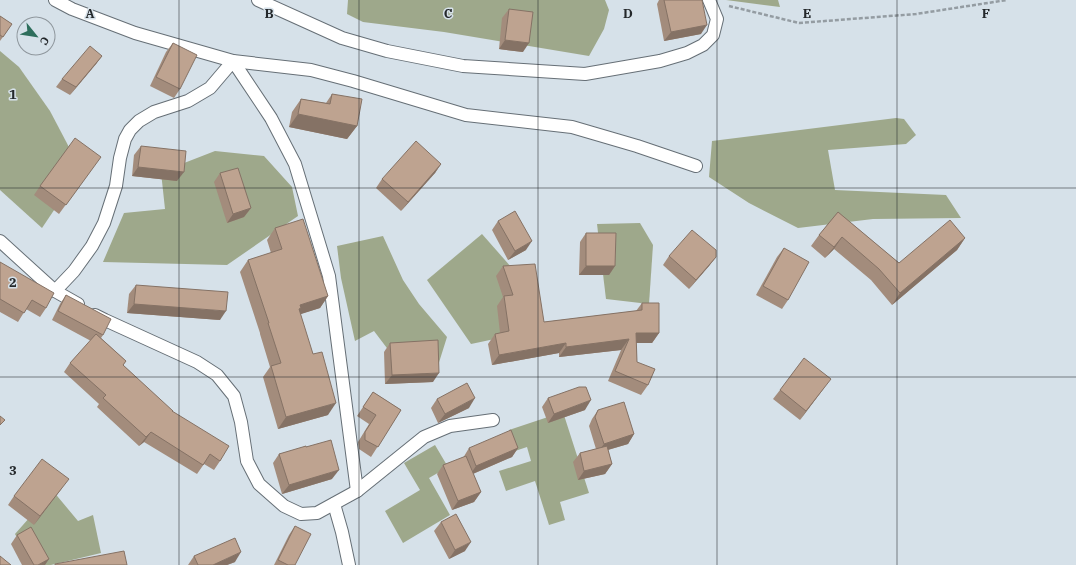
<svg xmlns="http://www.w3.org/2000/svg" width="1076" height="565" viewBox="0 0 1076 565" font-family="'IBM Plex Serif',serif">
	<rect width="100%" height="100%" fill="#d6e1e9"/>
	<g fill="#9ea88b">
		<polygon points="348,0 605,0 609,10 604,29 589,56 444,32 363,22 347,14"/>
		<polygon points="726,0 778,0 780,7"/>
		<polygon points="0,51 19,67 50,111 81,170 42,228 0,190"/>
		<polygon points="896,118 904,119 916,135 906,144 828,150 835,190 946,195 961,218 873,219 798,228 749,203 709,177 712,141"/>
		<polygon points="215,151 264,156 292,187 298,216 227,265 103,262 124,213 165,209 161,172"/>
		<polygon points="640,223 653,245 649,304 606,299 597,224"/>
		<polygon points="482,234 527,285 537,330 471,344 427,280"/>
		<polygon points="383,236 403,280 419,304 447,337 436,372 396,360 374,331 355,341 341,278 337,246"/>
		<polygon points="563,412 589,493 560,502 565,520 549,525 535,481 506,491 499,471 531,461 527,447 515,451 509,430"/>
		<polygon points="435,445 448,467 429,478 450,515 403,543 385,511 420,490 404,463"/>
		<polygon points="53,491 78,521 93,515 101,553 51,565 33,565 15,534"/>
	</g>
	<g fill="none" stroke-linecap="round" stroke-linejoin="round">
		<g stroke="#666f76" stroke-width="14">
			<g id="service">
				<polyline points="55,0 72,9 135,33 233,61 311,70 353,81 466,115 572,127 637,146 696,166"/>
				<polyline points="258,0 342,38 387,51 463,66 585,74 660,61 687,53 703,45 713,35 717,19 709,0"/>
				<polyline points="0,241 55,291 78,304"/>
				<polyline points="55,291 74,271 92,246 104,223 116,186 120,158 125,139 130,130 139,121 154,112 188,101 210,88 233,61 271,118 295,164 329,276 357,491"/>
				<polyline points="95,315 105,320 197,362 217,375 234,396 241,422 247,461 259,484 284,506 301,514 317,513 357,491 424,437 450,426 493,420"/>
				<polyline points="334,504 342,532 349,565"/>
			</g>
		</g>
		<polyline stroke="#949ca2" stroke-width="2.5" stroke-dasharray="4 2" stroke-linecap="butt" points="729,6 799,23 916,14 1007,0"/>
		<use href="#service" stroke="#fff" stroke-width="12"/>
	</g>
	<g fill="#a38c7c">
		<polygon points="659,0 702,0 701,34 664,41 657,4"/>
		<polygon points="509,9 523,52 499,49 502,18"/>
		<polygon points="0,16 12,24 0,41"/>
		<polygon points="173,43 180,89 174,98 150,86 166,52"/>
		<polygon points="102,56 96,64 70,95 56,87 62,79"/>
		<polygon points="332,94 357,126 347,139 289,127 292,112 301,99 326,103"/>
		<polygon points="141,146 177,181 132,176 134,155"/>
		<polygon points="441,164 435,173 401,211 376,188 382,179"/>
		<polygon points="94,166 59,214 34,195 40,186"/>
		<polygon points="220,173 251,208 244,217 227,223 214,182"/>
		<polygon points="838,212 899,263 965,238 957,250 892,305 871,280 834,249 825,258 811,246 819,235"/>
		<polygon points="498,221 526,250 508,260 492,230"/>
		<polygon points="275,228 328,296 320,308 300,314 328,415 278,429 263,377 270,367 260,334 260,333 240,272 248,260 271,253 267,240"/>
		<polygon points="586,233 615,266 609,275 579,275 580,242"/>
		<polygon points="784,248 788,300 782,309 756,295 777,257"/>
		<polygon points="669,256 716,257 709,266 689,289 663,265"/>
		<polygon points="0,262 46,308 40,317 26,309 18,322 0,312"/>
		<polygon points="503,266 544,322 636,311 642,303 659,333 652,343 636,343 637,362 648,385 641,395 608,381 621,350 559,357 559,353 492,365 488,344 495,334 500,333 497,306 503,297 496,276"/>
		<polygon points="136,285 220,320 127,313 129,294"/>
		<polygon points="66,295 103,335 101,338 126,361 123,365 173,412 220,461 214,470 204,464 197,474 144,442 139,446 97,407 99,404 64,372 70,363 91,341 52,320 60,304"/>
		<polygon points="390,343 433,382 385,384 384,352"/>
		<polygon points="824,388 800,420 773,399 780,390"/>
		<polygon points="373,392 401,410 371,457 359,449 358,442 369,424 357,416"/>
		<polygon points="548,398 585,410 548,423 542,407"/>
		<polygon points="437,399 469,408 438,423 431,408"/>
		<polygon points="598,410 634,434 628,444 608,450 612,464 605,474 578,480 573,462 580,453 596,449 589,426 592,419"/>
		<polygon points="306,447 332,479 282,494 273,463 279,454"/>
		<polygon points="469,448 518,448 512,457 473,474 481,492 474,502 452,510 437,474 443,465 463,458"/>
		<polygon points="62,488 34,525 8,505 14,496"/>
		<polygon points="441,522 465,551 449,559 434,531"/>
		<polygon points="295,526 295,565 274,565 289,535"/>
		<polygon points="17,535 45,565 22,565 11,544"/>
		<polygon points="194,556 235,562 227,565 188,565"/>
	</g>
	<g fill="#857265">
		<polygon points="707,25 701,34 664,41 671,32"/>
		<polygon points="505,40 529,43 523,52 499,49"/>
		<polygon points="102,56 96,64 70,95 76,87"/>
		<polygon points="298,114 357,126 347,139 289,127"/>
		<polygon points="441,164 435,173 401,211 408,202"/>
		<polygon points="138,167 184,172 177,181 132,176"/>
		<polygon points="251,208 244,217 227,223 233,214"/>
		<polygon points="842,237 834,249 825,258 834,247"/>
		<polygon points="965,238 957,250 892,305 900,293"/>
		<polygon points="532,241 526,250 508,260 515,251"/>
		<polygon points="716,257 709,266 689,289 696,280"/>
		<polygon points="586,266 615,266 609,275 579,275"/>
		<polygon points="328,296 320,308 295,316 300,305"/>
		<polygon points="134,304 226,311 220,320 127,313"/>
		<polygon points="636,333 659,333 652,343 628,343"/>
		<polygon points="629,339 621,350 559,357 566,347"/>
		<polygon points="566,343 559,353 492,365 499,355"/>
		<polygon points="439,373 433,382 385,384 392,375"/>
		<polygon points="831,379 824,388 800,420 806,411"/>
		<polygon points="475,398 469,408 438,423 445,414"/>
		<polygon points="591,400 585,410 548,423 554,414"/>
		<polygon points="336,403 328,415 278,429 286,417"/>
		<polygon points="151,432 144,442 139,446 146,437"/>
		<polygon points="634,434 628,444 597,453 604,444"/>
		<polygon points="518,448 512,457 470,475 476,466"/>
		<polygon points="612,464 605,474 578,480 584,471"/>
		<polygon points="339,470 332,479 282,494 289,485"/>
		<polygon points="69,479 62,488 34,525 40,516"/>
		<polygon points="481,492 474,502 452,510 458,501"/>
		<polygon points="471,542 465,551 449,559 455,550"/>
		<polygon points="241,552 235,562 227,565 213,565"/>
		<polygon points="49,559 45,565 38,565"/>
	</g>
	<g fill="#bea390" stroke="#857265">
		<polygon points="664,0 702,0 707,25 671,32"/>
		<polygon points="509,9 533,12 529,43 505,40"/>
		<polygon points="0,16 12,24 3,37 0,35"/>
		<polygon points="173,43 197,55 180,89 156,77"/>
		<polygon points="90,46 102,56 76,87 62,79"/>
		<polygon points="332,94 362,99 357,126 298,114 301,99 330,104"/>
		<polygon points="75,138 101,157 66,205 40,186"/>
		<polygon points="416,141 441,164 408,202 382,179"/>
		<polygon points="141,146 186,151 184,172 138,167"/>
		<polygon points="238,168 251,208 233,214 220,173"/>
		<polygon points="515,211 532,241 515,251 498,221"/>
		<polygon points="838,212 899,263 950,220 965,238 900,293 879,269 842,237 834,247 819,235"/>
		<polygon points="303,219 328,296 300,305 301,308 299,309 313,354 322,352 336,403 286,417 271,366 281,363 268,323 269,323 248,260 282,249 275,228"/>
		<polygon points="692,230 716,250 716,257 696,280 669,256"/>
		<polygon points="586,233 616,233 615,266 586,266"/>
		<polygon points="784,248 809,262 788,300 763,286"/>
		<polygon points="0,262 54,293 46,308 32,300 24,313 0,299"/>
		<polygon points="535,264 544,322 642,310 642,303 659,303 659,333 636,333 637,362 655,369 648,385 615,371 629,339 566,347 566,343 499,355 495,334 509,331 504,296 513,295 503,266"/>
		<polygon points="136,285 228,292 226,311 134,304"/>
		<polygon points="66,295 111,319 103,335 58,311"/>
		<polygon points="96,334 126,361 123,365 173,411 172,411 229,446 220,461 210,454 203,465 151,432 146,437 103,398 106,395 70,363"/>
		<polygon points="438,340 439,373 392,375 390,343"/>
		<polygon points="804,358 831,379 806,411 780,390"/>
		<polygon points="467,383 475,398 445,414 437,399"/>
		<polygon points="579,387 586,387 591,400 554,414 548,398"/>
		<polygon points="373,392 401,410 378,447 365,440 365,432 376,415 363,407"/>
		<polygon points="624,402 634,434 604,444 595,417 598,410"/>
		<polygon points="0,416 5,420 0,425"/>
		<polygon points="511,430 518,448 476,466 469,448"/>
		<polygon points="331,440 339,470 289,485 279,454 306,446 306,447"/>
		<polygon points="607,446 612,464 584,471 580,453"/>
		<polygon points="466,456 481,492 458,501 443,465"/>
		<polygon points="42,459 69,479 40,516 14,496"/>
		<polygon points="456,514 471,542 455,550 441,522"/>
		<polygon points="295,526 311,534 295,565 288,565 278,560"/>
		<polygon points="31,527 49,559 38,565 34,565 17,535"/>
		<polygon points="235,538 241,552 213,565 198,565 194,556"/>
		<polygon points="124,551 127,565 55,565 55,564"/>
		<polygon points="0,556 11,565 0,565"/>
	</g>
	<path fill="none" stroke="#24282b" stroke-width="1" stroke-opacity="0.55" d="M179,0V565M359,0V565M538,0V565M717,0V565M897,0V565M0,188H1076M0,377H1076"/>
	<g font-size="13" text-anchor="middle" font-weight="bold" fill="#24282b" stroke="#d6e1e9" stroke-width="3" stroke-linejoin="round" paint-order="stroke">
		<text x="90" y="18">A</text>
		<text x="269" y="18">B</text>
		<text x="448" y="18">C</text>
		<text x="628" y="18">D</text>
		<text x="807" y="18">E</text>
		<text x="986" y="18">F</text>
		<text x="13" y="99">1</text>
		<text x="13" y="287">2</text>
		<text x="13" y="475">3</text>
	</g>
	<g transform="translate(36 36) rotate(120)"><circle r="19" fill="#d6e1e9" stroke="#8f979d"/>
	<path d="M0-3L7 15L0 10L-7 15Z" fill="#2e6e5c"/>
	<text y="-6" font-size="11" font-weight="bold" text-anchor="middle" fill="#24282b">С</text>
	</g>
</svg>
